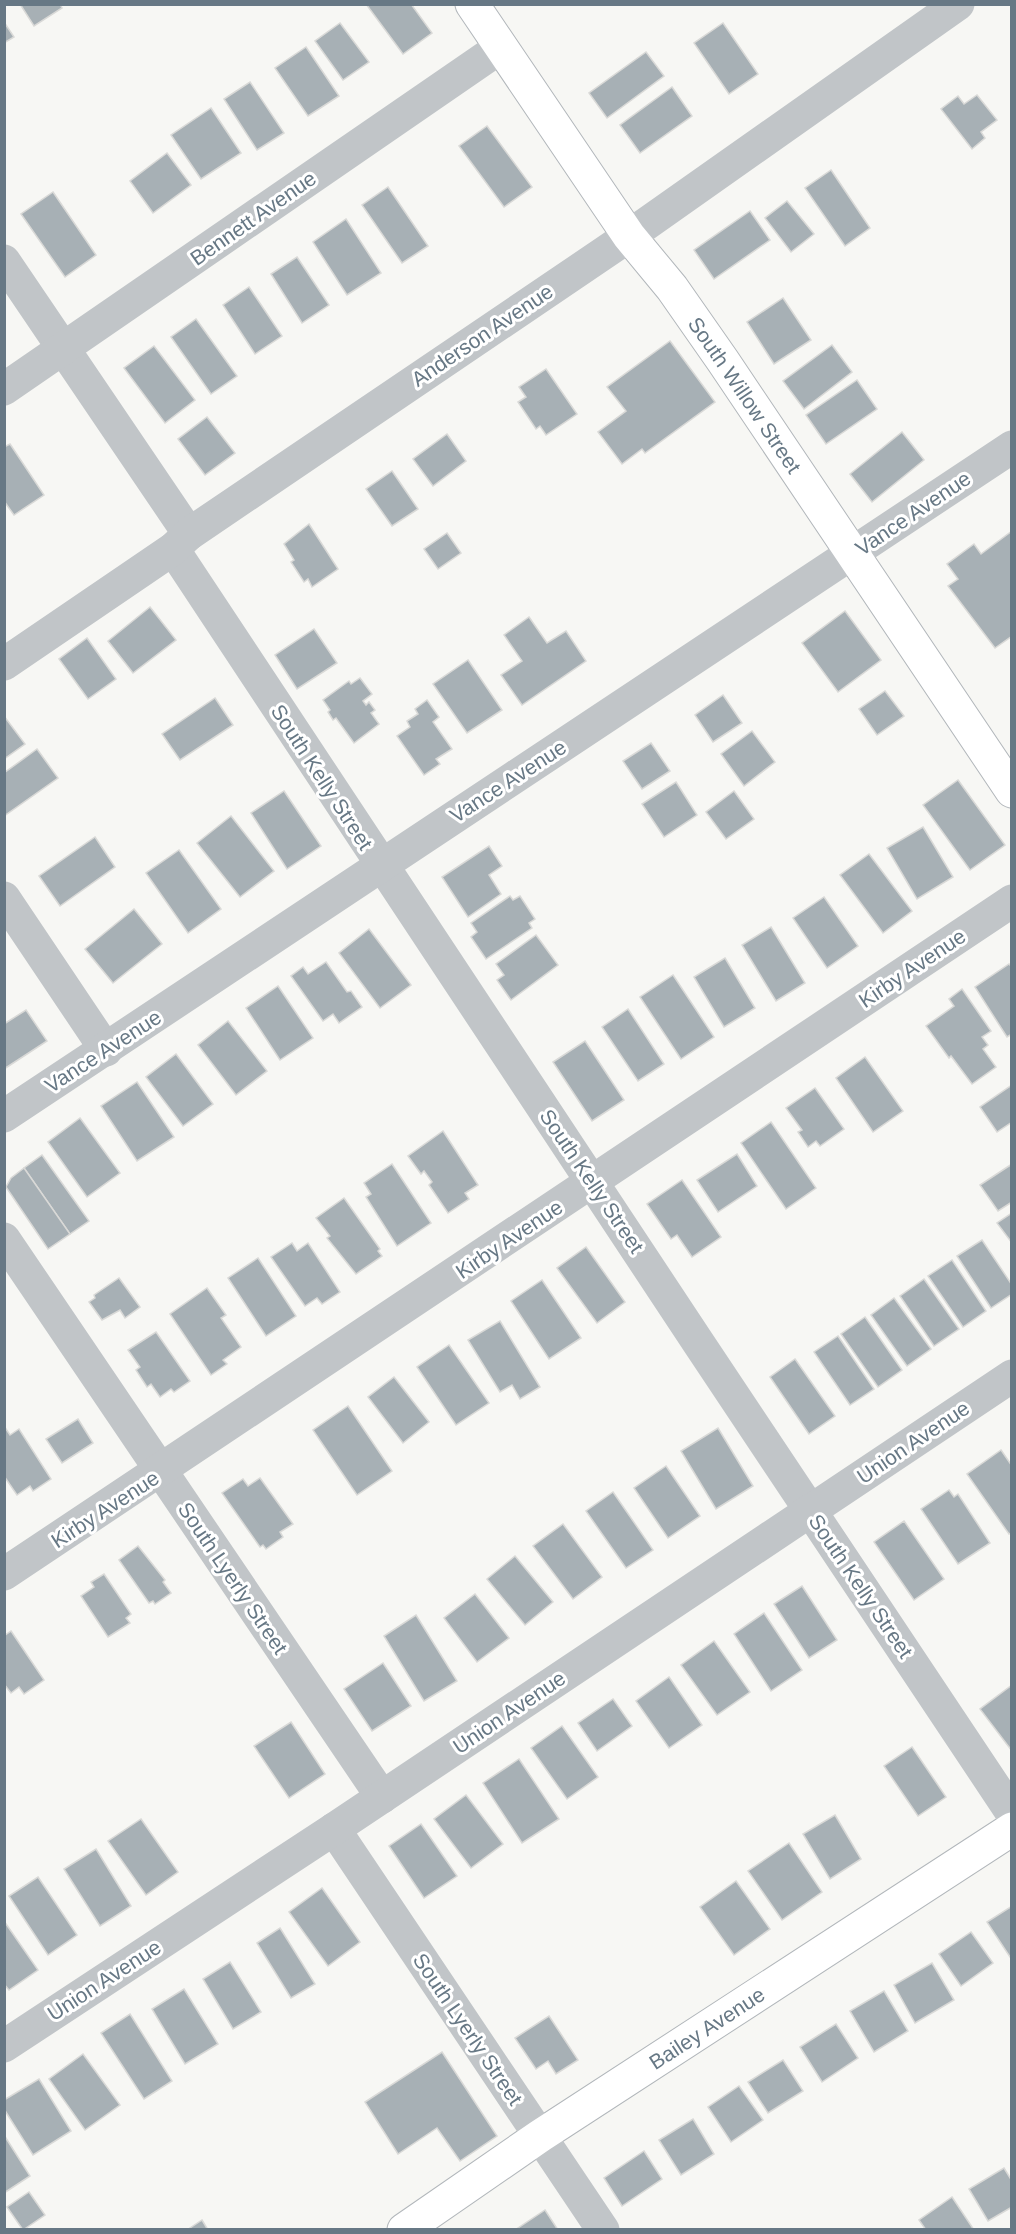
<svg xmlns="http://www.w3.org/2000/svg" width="1016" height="2234" viewBox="0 0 1016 2234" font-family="Helvetica,sans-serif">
	<rect width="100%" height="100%" fill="#f7f7f4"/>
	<g fill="#a7b0b5" stroke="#d9d9d7" stroke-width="1.5">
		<polygon points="20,4 60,4 62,8 34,26"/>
		<polygon points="366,4 411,4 432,33 403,54"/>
		<polygon points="4,22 14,37 4,43"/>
		<polygon points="340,23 369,62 343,80 315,41"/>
		<polygon points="723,23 758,74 729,94 694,43"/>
		<polygon points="306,47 339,96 308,116 275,68"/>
		<polygon points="646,52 664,76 607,118 589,93"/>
		<polygon points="250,82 284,133 257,150 224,99"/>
		<polygon points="672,87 692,116 640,153 620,125"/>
		<polygon points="977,95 997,120 981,132 985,138 972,149 941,109 958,96 964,104"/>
		<polygon points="211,108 241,153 201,179 171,135"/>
		<polygon points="487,126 532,187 504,207 459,146"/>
		<polygon points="167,153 191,185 153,213 130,181"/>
		<polygon points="831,170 870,228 845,246 805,188"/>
		<polygon points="388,187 428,246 402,263 362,205"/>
		<polygon points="53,192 96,255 65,277 21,214"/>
		<polygon points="787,201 814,234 791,252 765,218"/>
		<polygon points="750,211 770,240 714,279 694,250"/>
		<polygon points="346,219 381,273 347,295 313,242"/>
		<polygon points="297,257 329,305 302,323 271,274"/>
		<polygon points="249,287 282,336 255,354 223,305"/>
		<polygon points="783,298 811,340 774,364 747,322"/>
		<polygon points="196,319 237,376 211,394 171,337"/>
		<polygon points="670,341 715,402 645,453 642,449 622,464 598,432 626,411 607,387"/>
		<polygon points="832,345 852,372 804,409 783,381"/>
		<polygon points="154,346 195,400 165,423 124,368"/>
		<polygon points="546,369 577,414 546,435 540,426 536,429 518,402 526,397 519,387"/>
		<polygon points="857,380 877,409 826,444 806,415"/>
		<polygon points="207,417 235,453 205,475 178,439"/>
		<polygon points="902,432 924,460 872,502 850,474"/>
		<polygon points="447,434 466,461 433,486 413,459"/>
		<polygon points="10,444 44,495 14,515 4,501 4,447"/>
		<polygon points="392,471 418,509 392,526 366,489"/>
		<polygon points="309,524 338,569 312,587 308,579 304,582 291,562 294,560 284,544"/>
		<polygon points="1012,531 1012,636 995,648 948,586 958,579 947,564 974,544 981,554"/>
		<polygon points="447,533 461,553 438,569 424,549"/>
		<polygon points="150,607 176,640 133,673 108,641"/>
		<polygon points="845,611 881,660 838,692 802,643"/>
		<polygon points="529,617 547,643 566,631 586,661 522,705 501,675 522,661 504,635"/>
		<polygon points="314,629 337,663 297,689 275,655"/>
		<polygon points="87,638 116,679 88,699 59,659"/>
		<polygon points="468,660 502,710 467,733 433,684"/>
		<polygon points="360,678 372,694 363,701 366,705 369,702 375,710 371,713 379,724 354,743 336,718 333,720 328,712 330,710 323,700 349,681 351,684"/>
		<polygon points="885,691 904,716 877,735 859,709"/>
		<polygon points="723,695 742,723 713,742 695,715"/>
		<polygon points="215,698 233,725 180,760 162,734"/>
		<polygon points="427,700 439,717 433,722 452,749 436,759 440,764 424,775 397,736 410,727 407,721 418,714 415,709"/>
		<polygon points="4,716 25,744 4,759"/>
		<polygon points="752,731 775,762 744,786 721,754"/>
		<polygon points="651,743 670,771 642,789 623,761"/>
		<polygon points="37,749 58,778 4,816 4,773"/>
		<polygon points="958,780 1005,845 970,870 923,805"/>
		<polygon points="676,782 697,815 664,837 642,804"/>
		<polygon points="284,791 321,846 287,869 251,813"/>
		<polygon points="734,791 754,819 726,839 706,812"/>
		<polygon points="231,816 274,871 240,897 197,843"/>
		<polygon points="923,827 953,877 917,899 887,848"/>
		<polygon points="95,837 115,867 60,906 39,876"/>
		<polygon points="489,846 502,866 489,875 501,894 468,917 442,877"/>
		<polygon points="179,850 221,909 188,933 146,873"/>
		<polygon points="869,854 912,911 883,933 840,875"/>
		<polygon points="510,896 513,900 520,896 535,919 529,923 532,928 486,959 471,937 477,932 471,923"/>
		<polygon points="824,897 858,946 827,968 793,918"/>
		<polygon points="134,909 162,944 113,983 85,949"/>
		<polygon points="771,927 805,983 776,1001 742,945"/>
		<polygon points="369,929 411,985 380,1008 339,953"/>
		<polygon points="536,935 558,965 511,1000 497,980 504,975 496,964"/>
		<polygon points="725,958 755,1008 724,1027 694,977"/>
		<polygon points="326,962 347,992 351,991 362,1007 339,1023 333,1014 323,1021 291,976 303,967 308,974"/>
		<polygon points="1009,964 1012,967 1012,1034 1007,1037 975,987"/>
		<polygon points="673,975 714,1037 681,1059 640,997"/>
		<polygon points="278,986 313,1038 280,1060 246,1008"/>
		<polygon points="962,989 991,1031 982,1037 988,1045 983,1049 996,1067 972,1084 951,1056 949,1058 926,1026 954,1006 949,999"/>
		<polygon points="628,1009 664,1064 638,1081 602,1027"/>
		<polygon points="26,1010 47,1041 4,1069 4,1024"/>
		<polygon points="228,1021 267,1071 236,1095 198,1045"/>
		<polygon points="585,1041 624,1100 592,1121 553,1062"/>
		<polygon points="176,1054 213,1104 183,1126 146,1077"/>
		<polygon points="865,1057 903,1111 873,1132 836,1078"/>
		<polygon points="137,1082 174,1137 137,1161 101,1106"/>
		<polygon points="1012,1085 1012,1122 997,1132 980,1107"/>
		<polygon points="815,1088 844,1129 820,1146 816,1141 808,1147 798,1132 802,1130 786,1108"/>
		<polygon points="80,1118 120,1173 87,1197 48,1142"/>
		<polygon points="771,1122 816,1188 786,1209 741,1143"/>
		<polygon points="443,1131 478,1185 465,1193 469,1199 448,1213 429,1185 432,1182 424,1171 421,1174 408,1156"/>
		<polygon points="737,1154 757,1186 718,1212 697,1180"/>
		<polygon points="42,1155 89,1221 70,1234 24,1168"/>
		<polygon points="392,1164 431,1223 397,1246 366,1197 371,1194 364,1183"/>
		<polygon points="1012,1164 1012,1202 998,1211 980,1185"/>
		<polygon points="24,1168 70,1234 48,1249 6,1187 11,1178"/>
		<polygon points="682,1180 721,1237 692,1257 677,1235 671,1239 647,1204"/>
		<polygon points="344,1198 380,1249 378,1251 382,1256 356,1274 327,1238 330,1236 316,1218"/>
		<polygon points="1012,1213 1012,1243 997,1223"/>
		<polygon points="982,1240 1012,1285 1012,1294 991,1308 957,1256"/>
		<polygon points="292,1243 297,1251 308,1243 340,1292 322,1304 317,1298 305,1306 271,1257"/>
		<polygon points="586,1247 625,1302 597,1323 557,1268"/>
		<polygon points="258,1258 296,1316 266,1336 228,1278"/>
		<polygon points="952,1260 986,1311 963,1327 928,1276"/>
		<polygon points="119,1278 140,1307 125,1318 120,1310 102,1320 89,1302 95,1298 94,1295"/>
		<polygon points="924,1279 959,1329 934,1346 900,1296"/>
		<polygon points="542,1280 581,1338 549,1359 511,1301"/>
		<polygon points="207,1288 226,1315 221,1318 241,1347 223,1360 227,1364 211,1375 170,1314"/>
		<polygon points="894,1298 931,1349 907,1366 871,1315"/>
		<polygon points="865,1317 902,1370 878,1387 841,1334"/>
		<polygon points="500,1321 540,1387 520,1399 512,1385 500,1392 468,1340"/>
		<polygon points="156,1332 190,1381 174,1392 171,1389 160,1397 151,1384 147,1387 136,1370 140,1367 128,1350"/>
		<polygon points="838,1336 874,1389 850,1405 814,1352"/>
		<polygon points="449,1345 489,1403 456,1425 417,1367"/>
		<polygon points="795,1359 835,1416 809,1434 770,1377"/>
		<polygon points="394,1377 429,1422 403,1443 368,1397"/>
		<polygon points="348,1406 392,1471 357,1495 313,1430"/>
		<polygon points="78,1419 93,1443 62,1463 46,1439"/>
		<polygon points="4,1426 10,1435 19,1429 51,1479 33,1491 30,1486 17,1495 4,1476"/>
		<polygon points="718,1428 753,1486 716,1509 681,1451"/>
		<polygon points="1001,1450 1012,1466 1012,1532 1009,1534 967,1474"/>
		<polygon points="666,1466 700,1516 668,1538 634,1488"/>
		<polygon points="260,1478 293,1524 280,1532 283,1537 266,1549 263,1545 260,1547 222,1493 243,1479 248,1486"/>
		<polygon points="949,1490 954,1497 958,1494 990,1543 958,1564 921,1509"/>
		<polygon points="613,1492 653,1550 626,1568 586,1511"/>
		<polygon points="904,1521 944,1579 914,1600 874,1542"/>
		<polygon points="563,1524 602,1577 573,1599 533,1546"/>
		<polygon points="138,1546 165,1580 163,1582 171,1593 155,1604 153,1601 149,1603 119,1560"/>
		<polygon points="515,1556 553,1602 525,1625 487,1579"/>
		<polygon points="104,1574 131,1614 126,1618 130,1623 108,1637 81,1596 94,1587 91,1582"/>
		<polygon points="802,1586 837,1640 809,1658 774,1604"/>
		<polygon points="475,1594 509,1638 477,1662 444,1618"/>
		<polygon points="764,1613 802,1670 771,1691 734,1634"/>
		<polygon points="416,1615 457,1681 424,1701 384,1636"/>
		<polygon points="11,1631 44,1680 24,1694 19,1687 11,1693 4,1684 4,1636"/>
		<polygon points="714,1641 750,1692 717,1715 681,1665"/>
		<polygon points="383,1663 411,1706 372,1731 344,1689"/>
		<polygon points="669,1677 702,1725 669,1748 636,1701"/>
		<polygon points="1012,1685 1012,1751 980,1709"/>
		<polygon points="613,1699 632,1726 597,1751 578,1723"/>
		<polygon points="291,1722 325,1774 289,1798 254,1746"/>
		<polygon points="562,1726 598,1777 567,1799 531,1748"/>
		<polygon points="912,1747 946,1797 918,1816 884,1766"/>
		<polygon points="519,1759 559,1819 522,1843 483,1783"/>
		<polygon points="466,1795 503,1844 471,1868 434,1819"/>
		<polygon points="835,1815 861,1859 830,1879 803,1834"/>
		<polygon points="141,1819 178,1872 146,1895 108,1841"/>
		<polygon points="421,1824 457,1876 424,1898 389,1846"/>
		<polygon points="789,1843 822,1892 782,1920 748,1871"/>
		<polygon points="96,1849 131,1906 100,1926 64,1869"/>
		<polygon points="38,1877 77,1935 48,1955 9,1896"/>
		<polygon points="736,1881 770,1929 734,1955 700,1907"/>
		<polygon points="322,1888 360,1942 328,1966 289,1912"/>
		<polygon points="1012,1906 1012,1960 987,1922"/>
		<polygon points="4,1921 38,1970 9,1990 4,1984"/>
		<polygon points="280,1928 315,1984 291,1998 257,1943"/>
		<polygon points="971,1932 993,1963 961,1986 939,1954"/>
		<polygon points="230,1962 261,2012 233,2029 203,1979"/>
		<polygon points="932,1963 954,2000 915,2023 894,1985"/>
		<polygon points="184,1989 218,2044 185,2064 152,2009"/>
		<polygon points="884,1991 908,2031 874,2052 850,2011"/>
		<polygon points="130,2014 172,2081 144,2099 101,2033"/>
		<polygon points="549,2016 578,2060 556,2074 548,2061 536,2069 515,2038"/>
		<polygon points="836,2024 858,2058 822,2082 800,2047"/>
		<polygon points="442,2052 497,2136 460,2161 437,2128 398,2154 365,2102"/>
		<polygon points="83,2054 120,2105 85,2130 49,2079"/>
		<polygon points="783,2060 803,2091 768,2113 748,2082"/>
		<polygon points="39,2079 71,2131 33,2155 4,2109 4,2100"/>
		<polygon points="739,2086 763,2120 731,2142 708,2107"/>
		<polygon points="693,2119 714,2154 681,2175 659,2140"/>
		<polygon points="4,2135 30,2176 4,2193"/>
		<polygon points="644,2151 662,2179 622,2206 604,2178"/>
		<polygon points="1004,2168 1012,2181 1012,2207 988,2221 969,2189"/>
		<polygon points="29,2192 45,2215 23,2230 7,2207"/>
		<polygon points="952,2197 974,2230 926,2230 919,2220"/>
		<polygon points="545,2210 558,2230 515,2230"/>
		<polygon points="202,2220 208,2230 187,2230"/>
	</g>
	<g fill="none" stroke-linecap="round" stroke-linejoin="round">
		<g stroke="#b2b7bb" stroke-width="35">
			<g id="major">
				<path id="s1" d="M472,4L629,236L672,288L723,361L1012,791"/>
				<path id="s2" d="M404,2230L540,2136L1012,1829"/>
			</g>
		</g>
		<g stroke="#c1c5c8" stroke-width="33">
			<polyline points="4,261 189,534"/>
			<polyline points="4,389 501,47"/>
			<path d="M173,549C449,972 732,1392 1012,1813"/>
			<polyline points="4,664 173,549 189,534 629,236 958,4"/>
			<polyline points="4,898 106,1050"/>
			<polyline points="4,1116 1012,447"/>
			<polyline points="4,1239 382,1797"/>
			<polyline points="4,1574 1012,901"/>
			<polyline points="334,1829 603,2230"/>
			<polyline points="4,2046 334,1829 1012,1376"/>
		</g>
		<use href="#major" stroke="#fff" stroke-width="33"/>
	</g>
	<g text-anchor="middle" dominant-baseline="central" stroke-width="6" stroke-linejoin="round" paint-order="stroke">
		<g font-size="21" fill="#677885" stroke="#fff">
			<text transform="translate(253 218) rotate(-35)">Bennett Avenue</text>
			<text transform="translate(482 335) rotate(-34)">Anderson Avenue</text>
			<text stroke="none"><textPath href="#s1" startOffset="477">South Willow Street</textPath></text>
			<text transform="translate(913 513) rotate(-34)">Vance Avenue</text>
			<text transform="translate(322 777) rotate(57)">South Kelly Street</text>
			<text transform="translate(508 781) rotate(-33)">Vance Avenue</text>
			<text transform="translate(912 968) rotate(-34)">Kirby Avenue</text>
			<text transform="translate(103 1051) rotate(-33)">Vance Avenue</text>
			<text transform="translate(592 1181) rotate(56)">South Kelly Street</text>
			<text transform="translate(509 1239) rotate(-34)">Kirby Avenue</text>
			<text transform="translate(913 1442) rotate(-34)">Union Avenue</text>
			<text transform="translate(105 1509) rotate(-33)">Kirby Avenue</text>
			<text transform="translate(233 1578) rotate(56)">South Lyerly Street</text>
			<text transform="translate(861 1586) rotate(56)">South Kelly Street</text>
			<text transform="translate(509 1712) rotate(-34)">Union Avenue</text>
			<text transform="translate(104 1980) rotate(-33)">Union Avenue</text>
			<text stroke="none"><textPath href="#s2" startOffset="364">Bailey Avenue</textPath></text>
			<text transform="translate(468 2029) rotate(56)">South Lyerly Street</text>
		</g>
	</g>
	<rect width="1016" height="2234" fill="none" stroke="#677885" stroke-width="12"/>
</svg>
